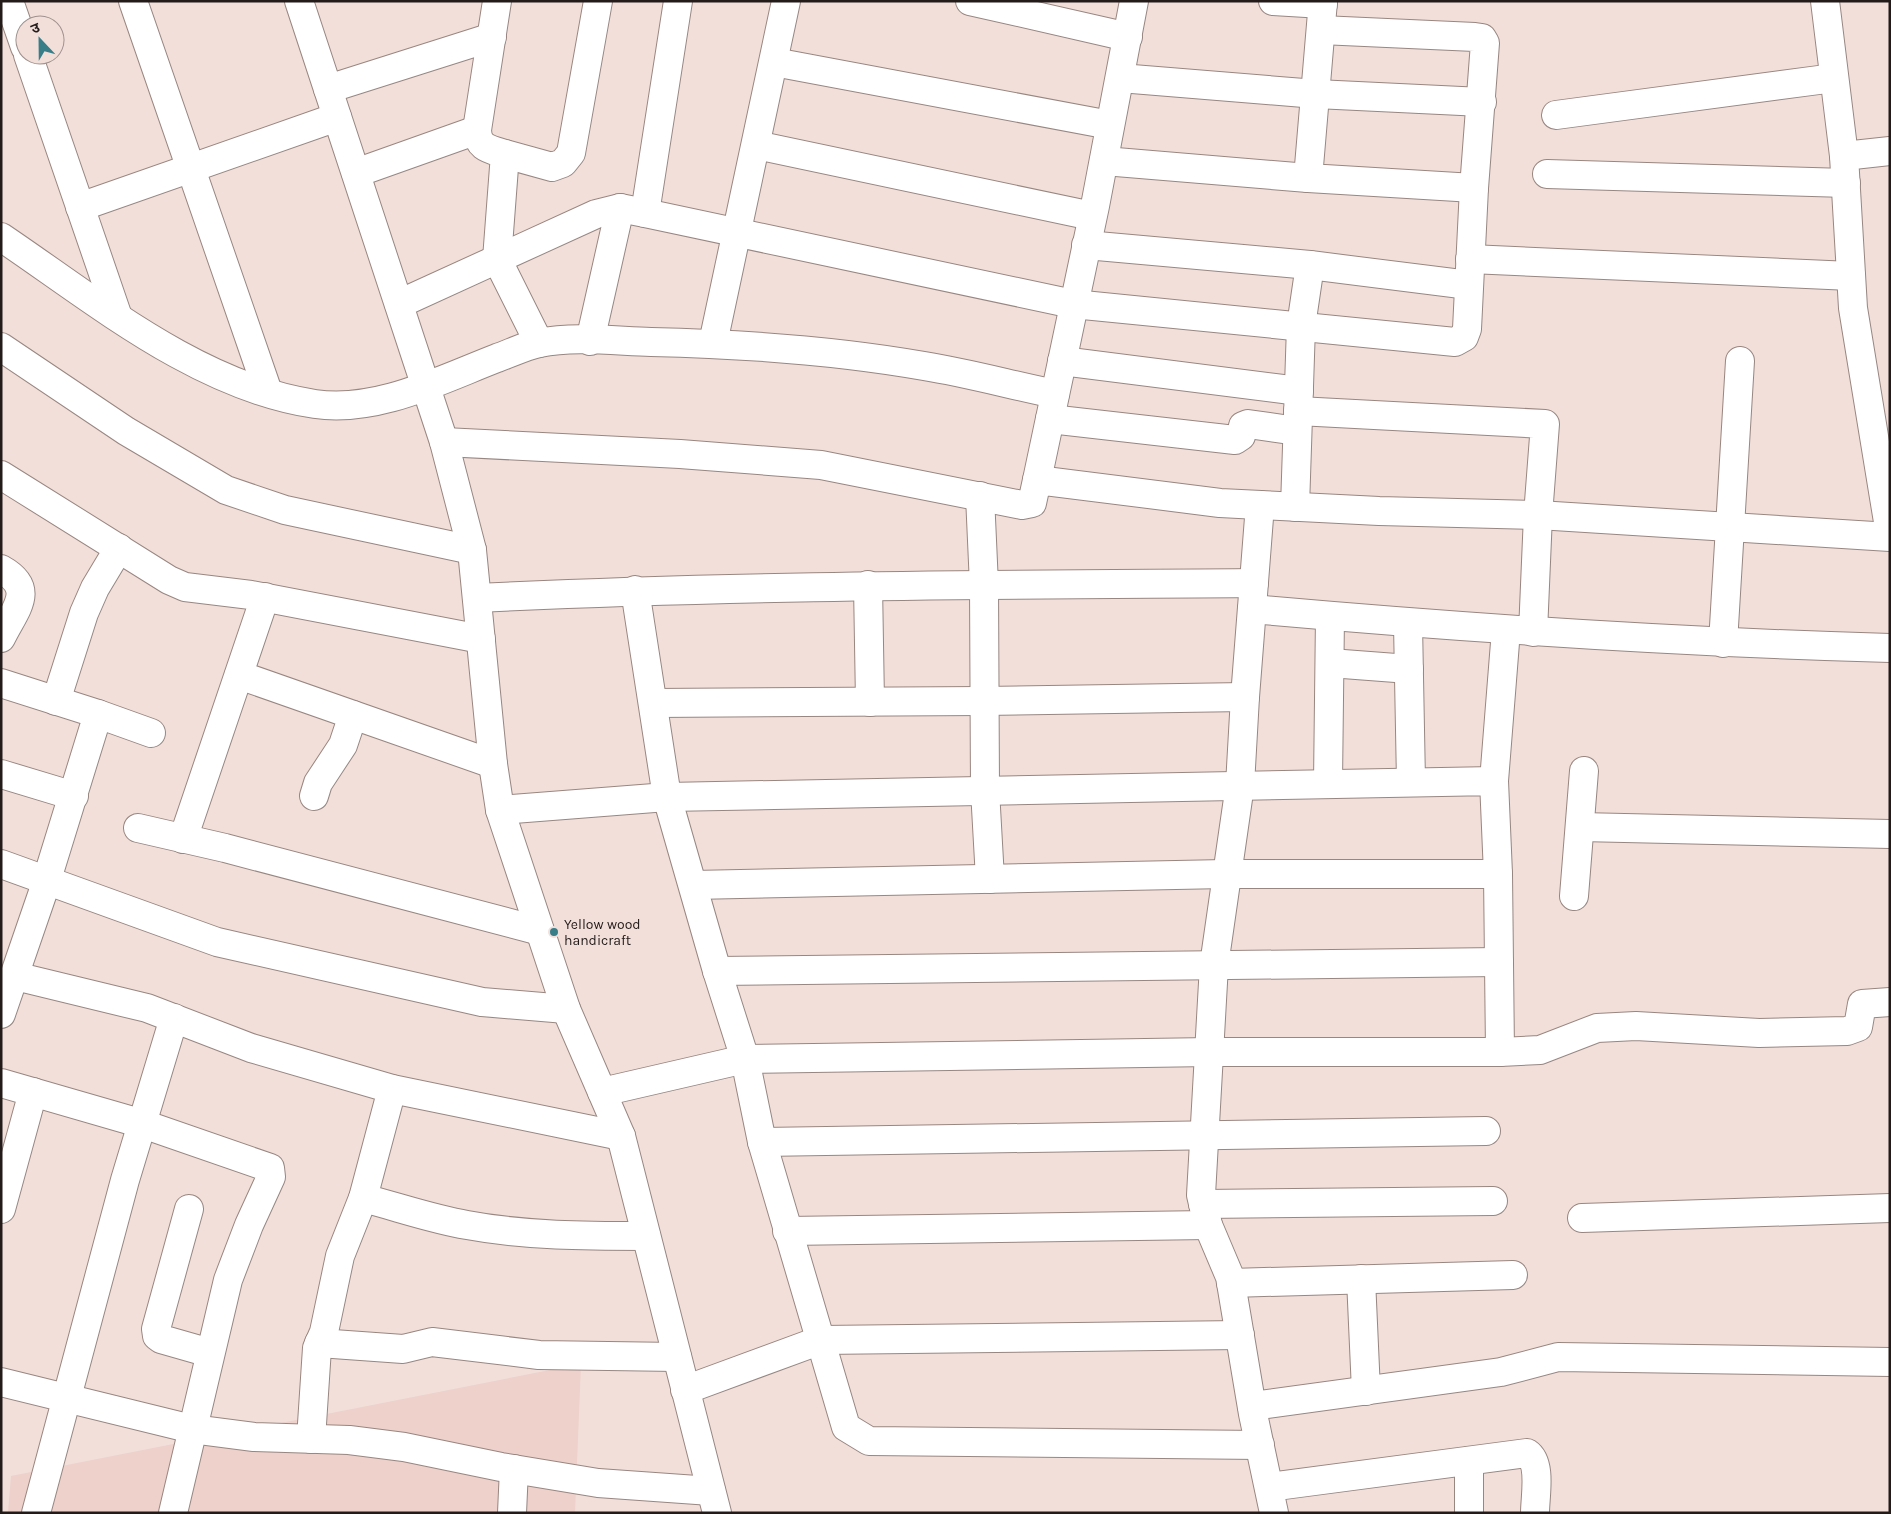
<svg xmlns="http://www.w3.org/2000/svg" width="1891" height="1514" viewBox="0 0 1891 1514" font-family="Karla,'Noto Sans Devanagari',sans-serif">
	<rect width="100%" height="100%" fill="#f2dfda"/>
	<polygon fill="#edd1ca" points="581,1364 575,1513 8,1513 11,1476"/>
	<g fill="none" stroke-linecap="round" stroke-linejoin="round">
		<g stroke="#988681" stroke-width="30">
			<g id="minor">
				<polyline points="9,1 25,47"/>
				<polyline points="133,1 268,392"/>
				<polyline points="299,1 444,442 472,550 493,764 500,810 566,1009 621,1136 717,1513"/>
				<path d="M497,1L477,130C478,148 489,149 505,154L497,259L539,343"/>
				<polyline points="970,1 1128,37"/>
				<polyline points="1273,1 1323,4"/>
				<polyline points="1323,1 1308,178 1474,188"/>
				<polyline points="1825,1 1844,156 1853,308 1890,534"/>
				<polyline points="28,55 118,317"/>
				<polyline points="774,62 1110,125"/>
				<polyline points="1120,78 1316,94 1482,102"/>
				<polyline points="328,89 492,37"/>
				<polyline points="1556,115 1834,78"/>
				<polyline points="756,145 1092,216"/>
				<polyline points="505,154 552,167 563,163 571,153 598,1"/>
				<polyline points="1844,156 1890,151"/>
				<polyline points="1104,161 1308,178"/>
				<polyline points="356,173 477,130"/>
				<polyline points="1547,174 1846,183"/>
				<polyline points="80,207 337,117"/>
				<polyline points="645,213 678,1"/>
				<path d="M1,237C96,301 199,387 315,404C377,413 440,380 497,358C511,353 525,346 539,343C574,336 615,341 651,342C742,344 833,350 924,366C968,373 1011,385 1055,394"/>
				<polyline points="1086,245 1310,265 1469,285"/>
				<polyline points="1470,259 1851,276"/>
				<polyline points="399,304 596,214 620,208 645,213 1073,304 1455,342 1464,337 1467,329 1474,188 1485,43 1482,38 1475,37 1321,30"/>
				<polyline points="590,341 620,208"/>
				<polyline points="713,343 786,1"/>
				<polyline points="1,347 126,431 226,490 285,510 472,550"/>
				<polyline points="1062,361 1299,391"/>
				<polyline points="1298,411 1545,424 1538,515 1533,632"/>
				<polyline points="1050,419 1235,440 1241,436 1243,426 1248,424 1297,431"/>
				<polyline points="444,442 680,454 821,465 1022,505 1032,503 1037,480 1220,503 1379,511 1538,515 1890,537"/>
				<polyline points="1,475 169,580 185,587 251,595 481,639"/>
				<polyline points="1037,480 1095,206 1134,1"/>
				<polyline points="980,496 984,585 985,790 990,879"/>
				<polyline points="1295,507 1301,326 1310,265"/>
				<path d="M1,569C37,589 15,609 1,638"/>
				<polyline points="868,585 870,702"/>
				<polyline points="635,590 667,797 717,971 745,1059 762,1142 846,1427 869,1441 1260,1445"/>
				<path d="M477,598C736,585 995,585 1254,583"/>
				<path d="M1252,609C1464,628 1676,642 1890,648"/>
				<polyline points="1408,624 1411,782"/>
				<polyline points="1723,643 1740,361"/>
				<polyline points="1330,663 1409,669"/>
				<polyline points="239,675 493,764"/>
				<polyline points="1,683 98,714 43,892 1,1014"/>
				<polyline points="1245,697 1260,505"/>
				<polyline points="56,701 84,613 95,588 119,548"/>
				<polyline points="654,703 983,701 1245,697 1240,785 1214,965 1201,1195 1208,1225 1230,1277 1253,1414 1274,1513"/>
				<polyline points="98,714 151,733"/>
				<polyline points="1,774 74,796"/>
				<polyline points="1494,781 1506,630"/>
				<polyline points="1328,783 1330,616"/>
				<polyline points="314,796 318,783 343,745 353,715"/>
				<polyline points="500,810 667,797 1494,781 1498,874 1500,1052 1210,1052 745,1059 602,1092"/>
				<polyline points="1580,827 1890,834"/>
				<polyline points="138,828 225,848 540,931"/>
				<polyline points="183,839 265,597"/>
				<polyline points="1,864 217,942 482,1002 566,1009"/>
				<polyline points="693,885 1225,874 1498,874"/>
				<polyline points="1574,896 1584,771"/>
				<polyline points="717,971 1499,962"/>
				<polyline points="15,976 147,1008 251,1048 392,1089 621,1136"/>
				<polyline points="1500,1052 1540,1050 1597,1028 1636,1026 1759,1033 1847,1031 1858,1027 1862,1004 1890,1002"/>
				<polyline points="1,1083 143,1124 270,1168 271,1177 249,1225 228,1280 173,1513"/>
				<polyline points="762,1142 1486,1131"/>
				<path d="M363,1198C398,1207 432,1219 467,1225C526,1236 586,1236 646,1236"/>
				<polyline points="1203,1204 1493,1201"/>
				<polyline points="1,1209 33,1092"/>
				<polyline points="189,1209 156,1329 157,1336 161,1339 210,1353"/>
				<polyline points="1582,1218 1890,1208"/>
				<polyline points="787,1231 1208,1225"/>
				<polyline points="1361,1279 1366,1391"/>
				<polyline points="1231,1283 1513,1275"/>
				<polyline points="319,1343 403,1349 432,1342 539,1355 677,1357"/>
				<polyline points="1,1382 192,1429 254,1437 349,1440 404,1447 501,1467 598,1483 711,1491"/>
				<polyline points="685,1390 821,1340 1240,1335"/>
				<polyline points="1252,1406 1501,1372 1558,1357 1890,1362"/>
				<polyline points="311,1439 317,1348 324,1332 340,1256 363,1198 392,1089"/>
				<polyline points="1469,1461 1469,1513"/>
				<path d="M1269,1487L1527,1453C1542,1463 1535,1496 1535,1513"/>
				<polyline points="36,1513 125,1180 174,1018"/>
				<polyline points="512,1513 514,1469"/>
			</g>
		</g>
		<use href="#minor" stroke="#fff" stroke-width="28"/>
	</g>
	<circle fill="#377e89" stroke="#f2dfda" stroke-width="2" cx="554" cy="932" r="5"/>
	<g text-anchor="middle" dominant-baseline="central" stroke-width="4" stroke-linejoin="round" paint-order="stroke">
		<g font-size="14" fill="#221b19" stroke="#f2dfda" text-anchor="start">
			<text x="564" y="924">Yellow wood<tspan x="564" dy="16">handicraft</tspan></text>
		</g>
	</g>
	<rect width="1891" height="1514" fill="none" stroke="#221b19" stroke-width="5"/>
	<g transform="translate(40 40) rotate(338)"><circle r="24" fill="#f2dfda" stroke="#9f918d"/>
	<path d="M0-4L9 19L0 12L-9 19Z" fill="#377e89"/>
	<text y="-8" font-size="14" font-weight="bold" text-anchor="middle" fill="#221b19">उ</text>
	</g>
</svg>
